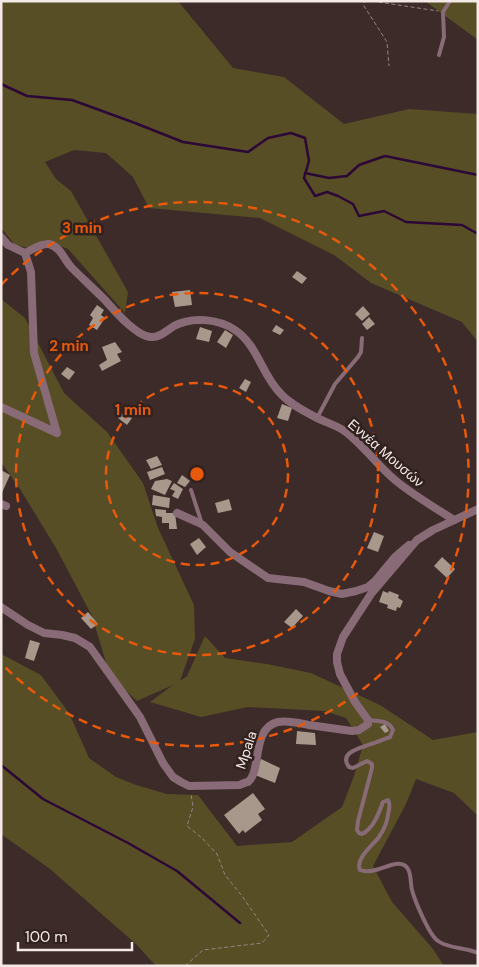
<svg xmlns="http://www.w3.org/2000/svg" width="479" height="967" viewBox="0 0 479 967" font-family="'DM Sans',sans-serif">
	<rect width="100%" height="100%" fill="#3c2b28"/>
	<g fill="#574e26">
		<polygon points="1,1 178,1 233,68 284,77 344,124 409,109 478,114 478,342 462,322 371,283 334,255 260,218 149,208 133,177 106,153 74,150 45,162 56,179 71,191 128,292 125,313 68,249 45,240 29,248 15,245 1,228"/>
		<polygon points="425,1 478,1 478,40"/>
		<polygon points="1,299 25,318 64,393 107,432 143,483 158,528 194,605 195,639 180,681 187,676 205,636 225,658 267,664 311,673 380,705 433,740 478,732 478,816 454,793 416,779 406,804 373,866 392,902 433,949 444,966 156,966 136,944 50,869 1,834 1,654 41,675 69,713 89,758 116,777 136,785 167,794 198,795 237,846 292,842 342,807 354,776 363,745 346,718 324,711 248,707 201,717 150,702 173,685 137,701 110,676 92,616 56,548 20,489 1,462"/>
	</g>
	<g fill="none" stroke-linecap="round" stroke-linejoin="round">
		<g stroke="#2c0836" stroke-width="2.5">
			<polyline points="1,84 27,96 72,100 135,123 183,142 248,152 268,138 291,133 305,138 309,161 304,178 315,196 327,192 338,196 353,204 359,216 384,211 406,222 462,225 478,234"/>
			<polyline points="305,173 329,178 347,176 359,165 385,156 478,175"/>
			<polyline points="1,765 43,799 128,843 177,871 240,923"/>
		</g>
	</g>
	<g fill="#a7988b">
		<polygon points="297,271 307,278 302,284 292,277"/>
		<polygon points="190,290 192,305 175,307 172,292"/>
		<polygon points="97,305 104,310 101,315 105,318 97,330 89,325 93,318 90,315"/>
		<polygon points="363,306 370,314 362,321 355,314"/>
		<polygon points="369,317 375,324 367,330 362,324"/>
		<polygon points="276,325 284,330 280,335 272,331"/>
		<polygon points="200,327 212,331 209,342 196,339"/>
		<polygon points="225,330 233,335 226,348 217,342"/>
		<polygon points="115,342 122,352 117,354 121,361 102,371 99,365 107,360 102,347"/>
		<polygon points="67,367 75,372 69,380 61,374"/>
		<polygon points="245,379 251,382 246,392 239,388"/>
		<polygon points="282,404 292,408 288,421 277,418"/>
		<polygon points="149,405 151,412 139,415 137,407"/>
		<polygon points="124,411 132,418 127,425 118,418"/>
		<polygon points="157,456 162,465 151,469 146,460"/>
		<polygon points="162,467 165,474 150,480 147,472"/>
		<polygon points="1,470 10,475 1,495"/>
		<polygon points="182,475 190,481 185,487 177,483"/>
		<polygon points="167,479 172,481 165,495 151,489 155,481"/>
		<polygon points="174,483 183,489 178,499 172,496 175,491 170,489"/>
		<polygon points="153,495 170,498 169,508 152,505"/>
		<polygon points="229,499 232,510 218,513 215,503"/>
		<polygon points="155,509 166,510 166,513 175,513 177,529 169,529 169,523 162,523 162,517 156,516"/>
		<polygon points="374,532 384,536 378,552 367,548"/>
		<polygon points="199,538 206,547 197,555 190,544"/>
		<polygon points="442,557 455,569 447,578 434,566"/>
		<polygon points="383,591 388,593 389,591 399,595 398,598 403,601 400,608 397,607 396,611 387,608 388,605 379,602"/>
		<polygon points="296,609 303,616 292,628 284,622"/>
		<polygon points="88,612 98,624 91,629 81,618"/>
		<polygon points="30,640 40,643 34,661 25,658"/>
		<polygon points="385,724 389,731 385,733 380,727"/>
		<polygon points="297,731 315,733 316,745 296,744"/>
		<polygon points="261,759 280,768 275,783 255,775"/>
		<polygon points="253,793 265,809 258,814 262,820 245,833 243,830 239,834 224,815"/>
	</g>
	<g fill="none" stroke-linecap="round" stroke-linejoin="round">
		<g stroke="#948683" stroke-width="1" stroke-dasharray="4 2.5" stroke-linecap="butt">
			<polyline points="367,1 364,2 364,6 387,42 389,66"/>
			<polyline points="372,1 438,11"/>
			<polyline points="185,966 203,950 262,943 269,935 242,896 225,875 217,854 202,838 187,826 193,807 191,794"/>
		</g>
		<g stroke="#886b76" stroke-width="4">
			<polyline points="439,55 444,37 443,12 450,1"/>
			<polyline points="317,418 335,384 358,357 361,352 362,338"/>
			<polyline points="191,490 202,524"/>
			<path d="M368,720C377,721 389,720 393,730L390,737C384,739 378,742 371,744C361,748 338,752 349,767L353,768L367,761L372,764V768L358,821L357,830L359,833L362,834C373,829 379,813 383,802L388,800C391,805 389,809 388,815C387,823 383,831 379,837C372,846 355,859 360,870C375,876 394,859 404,865C412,869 410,883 412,890C415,901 429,935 438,941C449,949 465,947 478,953"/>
		</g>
		<g stroke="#886b76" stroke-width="8">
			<polyline points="1,237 8,245 25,253"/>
			<path d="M1,407L57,433L34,353L31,272L25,253C32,250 41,243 49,244C61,247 64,260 72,268C83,279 94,289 105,300C112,308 120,317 128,324C134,329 143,337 151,337C160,338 167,330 174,326C192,316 219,319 235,330C258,345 262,376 281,394C291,405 306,412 319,419C328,423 338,426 346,432C364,446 377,465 395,480C413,495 434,507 454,520"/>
			<polyline points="1,504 6,506"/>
			<polyline points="177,513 197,522 203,525 230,552 268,578 304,582 329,591 342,594 356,591 368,587 375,581 395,557 403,550 409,545"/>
			<path d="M1,607L28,625L44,633L62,635L75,638L90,647L140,717L163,763L173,777L181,782L189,786L240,785C241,784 247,782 248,782C262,771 251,728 278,722C288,720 299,723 309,725C323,727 337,729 352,731L359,730L368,724V720L355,702L340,674L337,662V654L343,637L371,594L417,540L433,530L478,509"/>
		</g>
	</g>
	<g fill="none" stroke="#e8590c" stroke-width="2.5" stroke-dasharray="9 6">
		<circle cx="197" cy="474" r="91"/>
		<circle cx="197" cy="474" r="181"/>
		<path d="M1 285A272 272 0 1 1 1 663"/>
	</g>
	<g text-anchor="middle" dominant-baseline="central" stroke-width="5" stroke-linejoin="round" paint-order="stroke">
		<g font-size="14" fill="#f5e9e7" stroke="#31211f">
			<text transform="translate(386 453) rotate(41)">Εννέα Μουσών</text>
			<text transform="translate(246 750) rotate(-72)">Mpala</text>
		</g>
	</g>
	<circle cx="197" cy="474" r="8" fill="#e8590c" stroke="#31211f" stroke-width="2.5"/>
	<g font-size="15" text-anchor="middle" font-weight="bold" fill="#e8590c" stroke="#31211f" stroke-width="5" stroke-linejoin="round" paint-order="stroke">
		<text x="82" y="233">3 min</text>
		<text x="69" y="351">2 min</text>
		<text x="133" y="415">1 min</text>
	</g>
	<rect width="479" height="967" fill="none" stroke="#f5e9e7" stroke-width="5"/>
	<path d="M18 942v8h114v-8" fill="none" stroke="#f5e9e7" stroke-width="2.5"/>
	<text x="25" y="942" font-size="15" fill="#f5e9e7" stroke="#31211f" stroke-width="4" paint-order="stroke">100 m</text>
</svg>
